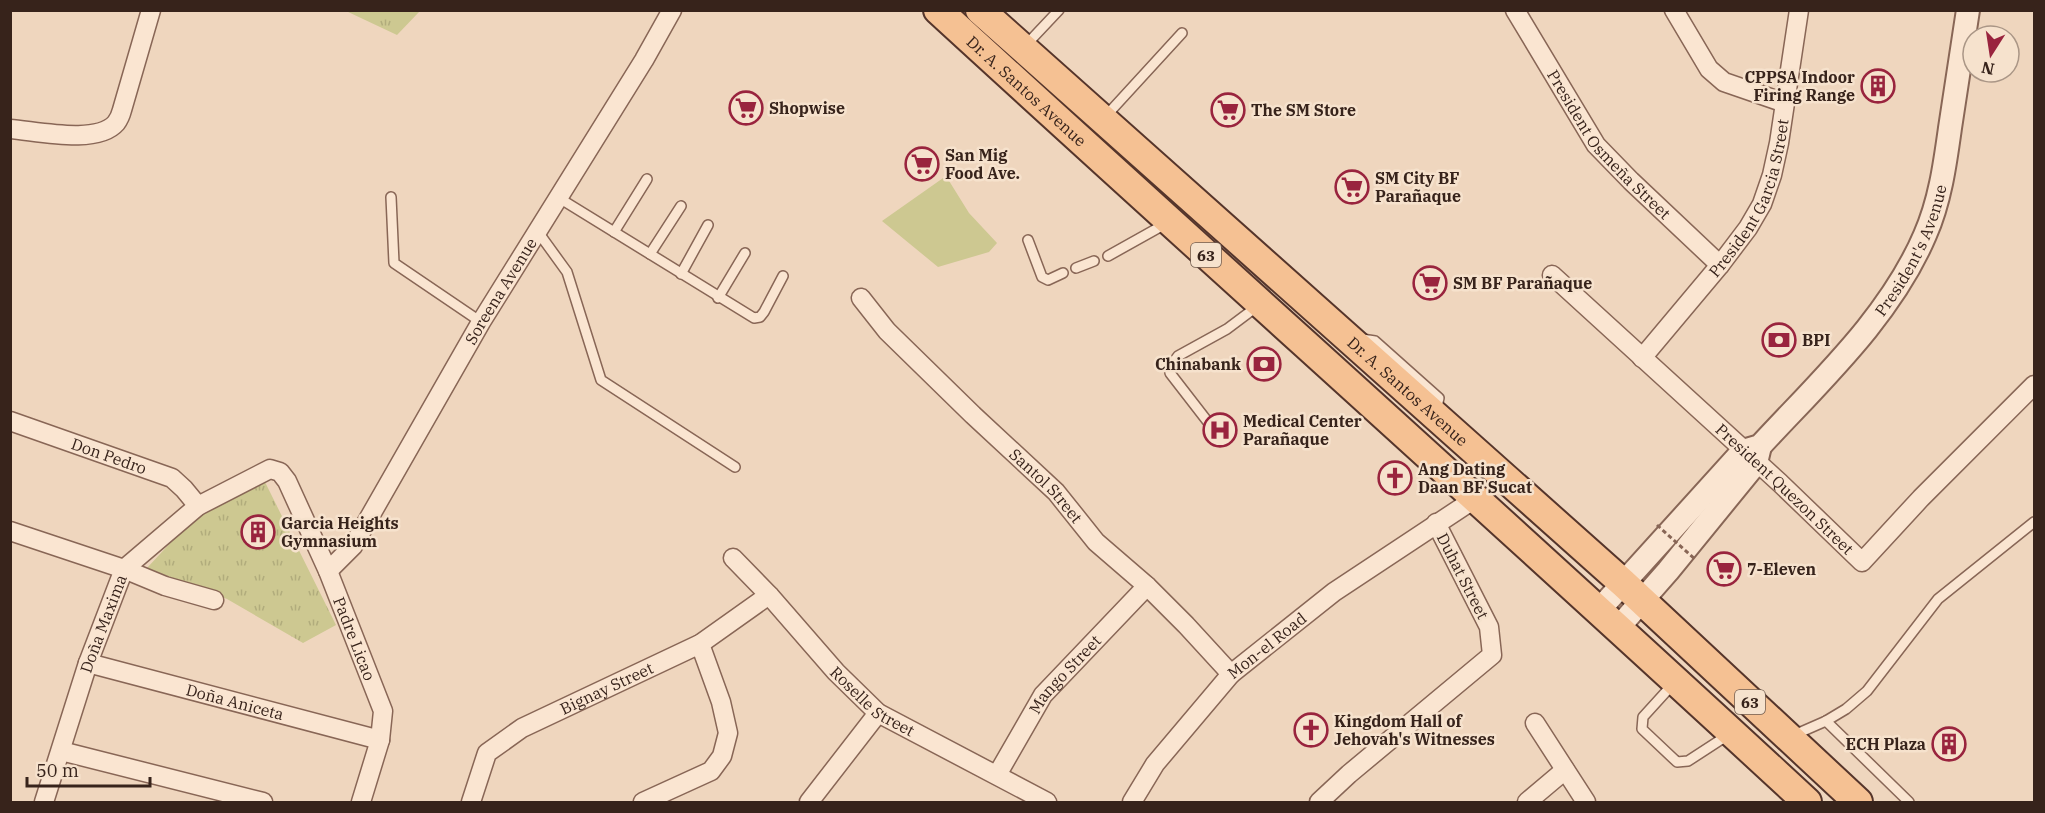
<svg xmlns="http://www.w3.org/2000/svg" width="2045" height="813" viewBox="0 0 2045 813" font-family="'IBM Plex Serif',serif">
	<defs>
		<pattern id="park-tufts" width="24" height="20" patternUnits="userSpaceOnUse" patternTransform="scale(1.5)"><rect width="24" height="20" fill="#cdc891"/><path d="M3 7l-1-3M5 7V3M7 7l1-3M15 17l-1-3M17 17v-4M19 17l1-3" fill="none" stroke="#b1ac7c"/></pattern>
	</defs>
	<rect width="100%" height="100%" fill="#efd6be"/>
	<polygon fill="#cdc891" points="946,176 969,213 997,243 989,252 938,267 882,221"/>
	<g fill="url(#park-tufts)">
		<polygon points="346,11 420,11 397,35"/>
		<polygon points="263,478 336,625 303,643 227,599 147,568 198,513"/>
	</g>
	<g fill="none" stroke-linecap="round" stroke-linejoin="round">
		<g stroke="#886656" stroke-width="12">
			<g id="service">
				<polyline points="1026,45 1059,10"/>
				<polyline points="1105,117 1182,33"/>
				<polyline points="391,197 394,263 481,322"/>
				<polyline points="559,198 754,318 760,317 764,312 783,276"/>
				<polyline points="538,232 567,272 601,380 735,467"/>
				<polyline points="614,232 647,179"/>
				<polyline points="1028,240 1042,277 1048,280 1063,273"/>
				<polyline points="650,254 681,206"/>
				<polyline points="1108,256 1167,223"/>
				<polyline points="1076,268 1094,261"/>
				<polyline points="681,274 708,225"/>
				<polyline points="718,298 745,253"/>
				<polyline points="1362,339 1375,341 1439,398 1436,411"/>
				<polyline points="1218,435 1170,373 1172,364 1178,356 1227,329 1259,305"/>
				<polyline points="1673,684 1643,717 1642,729 1677,762 1688,761 1728,735"/>
				<polyline points="1826,721 1909,802"/>
				<polyline points="1794,735 1826,721 1846,709 1867,691 1938,599 2034,522"/>
			</g>
		</g>
		<g stroke="#886656" stroke-width="21">
			<g id="minor">
				<path id="s1" d="M1515,10L1596,145L1631,181L1720,265"/>
				<polyline points="1674,10 1709,69 1724,82 1785,103"/>
				<path d="M10,129C37,131 97,145 116,123C119,119 121,114 122,110L151,10"/>
				<path id="s2" d="M1552,275L1780,483L1862,562L1921,498L2034,385"/>
				<path id="s3" d="M861,298L887,331L973,415L1056,492L1096,542L1147,586L1186,625L1231,674"/>
				<path id="s4" d="M1642,358L1720,265L1748,228L1762,204L1772,175L1779,143L1799,10"/>
				<path id="s5" d="M10,421L172,478L184,489L198,506"/>
				<polyline points="10,531 124,569 165,586 214,600"/>
				<path id="s6" d="M733,558L769,595L836,672L878,713L1047,802"/>
				<path id="s7" d="M328,571L353,546L481,322L644,60L672,10"/>
				<path id="s8" d="M88,663L380,740"/>
				<polyline points="1535,723 1586,802"/>
				<polyline points="61,751 263,802"/>
				<path id="s9" d="M997,775L1043,695L1147,586"/>
				<path id="s10" d="M44,802L88,663L124,569L198,506L270,469L280,472L287,481L328,571L383,711L380,740L361,802"/>
				<path id="s11" d="M471,802L487,753L522,728L700,644L769,595"/>
				<polyline points="643,802 711,771 722,756 728,733 721,702 700,644"/>
				<polyline points="809,802 878,713"/>
				<path id="s12" d="M1132,802L1155,764L1231,674L1334,592L1476,498"/>
				<polyline points="1319,802 1349,774 1492,655 1489,627 1436,523"/>
				<polyline points="1527,802 1565,770"/>
			</g>
		</g>
		<g stroke="#886656" stroke-width="26">
			<g id="tertiary">
				<path id="s13" d="M1599,610L1743,451L1760,446C1820,381 1890,317 1925,235C1940,201 1945,164 1950,128C1956,89 1962,50 1968,10"/>
				<polyline points="1618,628 1668,571 1756,463 1760,446"/>
			</g>
		</g>
		<g stroke="#55352b" stroke-width="32">
			<g id="primary">
				<path id="s14" d="M938,10C1227,275 1520,536 1807,802"/>
				<path id="s15" d="M980,10L1623,583L1858,802"/>
			</g>
		</g>
		<use href="#service" stroke="#fae5d1" stroke-width="9"/>
		<use href="#minor" stroke="#fae5d1" stroke-width="18"/>
		<use href="#tertiary" stroke="#fae5d1" stroke-width="22"/>
		<use href="#primary" stroke="#f5c193" stroke-width="28"/>
		<polyline stroke="#886656" stroke-width="3" stroke-dasharray="4.5 3" stroke-linecap="butt" points="1657,525 1696,560"/>
	</g>
	<defs>
		<g id="building-ring" transform="scale(1.725)"><circle r="9.5" fill="#f6e2cd" stroke="#99243e" stroke-width="1.5"/><path d="M-4-6H4V6H1V3H-1V6H-4ZM-2.5-4.3h1.7v1.8h-1.7ZM.8-4.3h1.7v1.8H.8ZM-2.5-1h1.7V.8h-1.7ZM.8-1h1.7V.8H.8Z" fill="#99243e"/></g>
		<g id="supermarket-ring" transform="scale(1.725)"><circle r="9.5" fill="#f6e2cd" stroke="#99243e" stroke-width="1.5"/><path d="M-6-5.5h2.5l.6 2H6L4.5 2H-2.5L-4.4-4H-6ZM-1.5 3.2a1.3 1.3 0 1 0 .1 0ZM3 3.2a1.3 1.3 0 1 0 .1 0Z" fill="#99243e"/></g>
		<g id="bank-ring" transform="scale(1.725)"><circle r="9.5" fill="#f6e2cd" stroke="#99243e" stroke-width="1.5"/><path d="M-6-4H6V4H-6ZM0-2.3a2.3 2.3 0 1 0 0 4.6a2.3 2.3 0 1 0 0-4.6Z" fill="#99243e"/></g>
		<g id="hospital-ring" transform="scale(1.725)"><circle r="9.5" fill="#f6e2cd" stroke="#99243e" stroke-width="1.5"/><path d="M-5-5h3v3.5h4V-5h3V5h-3V1.5h-4V5h-3Z" fill="#99243e"/></g>
		<g id="church-ring" transform="scale(1.725)"><circle r="9.5" fill="#f6e2cd" stroke="#99243e" stroke-width="1.5"/><path d="M-1.2-6h2.4v3.5h3.3v2.4h-3.3V6h-2.4V-.1h-3.3v-2.4h3.3Z" fill="#99243e"/></g>
	</defs>
	<g fill-rule="evenodd">
		<use href="#building-ring" x="1878" y="86"/>
		<use href="#supermarket-ring" x="746" y="108"/>
		<use href="#supermarket-ring" x="1228" y="110"/>
		<use href="#supermarket-ring" x="922" y="164"/>
		<use href="#supermarket-ring" x="1352" y="187"/>
		<use href="#supermarket-ring" x="1430" y="283"/>
		<use href="#bank-ring" x="1779" y="340"/>
		<use href="#bank-ring" x="1264" y="364"/>
		<use href="#hospital-ring" x="1220" y="430"/>
		<use href="#church-ring" x="1395" y="478"/>
		<use href="#building-ring" x="258" y="532"/>
		<use href="#supermarket-ring" x="1724" y="569"/>
		<use href="#church-ring" x="1311" y="730"/>
		<use href="#building-ring" x="1949" y="744"/>
	</g>
	<g text-anchor="middle" dominant-baseline="central" stroke-width="5" stroke-linejoin="round" paint-order="stroke">
		<g fill="#f6e2cd" stroke="#705c50" stroke-width="1.5">
			<rect x="1191" y="243" width="30" height="24" rx="4.5"/>
			<rect x="1735" y="690" width="30" height="24" rx="4.5"/>
		</g>
		<g font-size="15" font-weight="bold" fill="#37231b">
			<text x="1206" y="255">63</text>
			<text x="1750" y="702">63</text>
		</g>
		<g font-size="16" font-weight="bold" fill="#37231b" stroke="#f6e2cd" text-anchor="start">
			<text x="1855" y="77" text-anchor="end">CPPSA Indoor<tspan x="1855" dy="18">Firing Range</tspan></text>
			<text x="769" y="108">Shopwise</text>
			<text x="1251" y="110">The SM Store</text>
			<text x="945" y="155">San Mig<tspan x="945" dy="18">Food Ave.</tspan></text>
			<text x="1375" y="178">SM City BF<tspan x="1375" dy="18">Parañaque</tspan></text>
			<text x="1453" y="283">SM BF Parañaque</text>
			<text x="1802" y="340">BPI</text>
			<text x="1241" y="364" text-anchor="end">Chinabank</text>
			<text x="1243" y="421">Medical Center<tspan x="1243" dy="18">Parañaque</tspan></text>
			<text x="1418" y="469">Ang Dating<tspan x="1418" dy="18">Daan BF Sucat</tspan></text>
			<text x="281" y="523">Garcia Heights<tspan x="281" dy="18">Gymnasium</tspan></text>
			<text x="1747" y="569">7-Eleven</text>
			<text x="1334" y="721">Kingdom Hall of<tspan x="1334" dy="18">Jehovah's Witnesses</tspan></text>
			<text x="1926" y="744" text-anchor="end">ECH Plaza</text>
		</g>
		<g font-size="16" fill="#37231b" stroke="#f6e2cd">
			<text stroke="none"><textPath href="#s14" startOffset="120">Dr. A. Santos Avenue</textPath></text>
			<text stroke="none"><textPath href="#s1" startOffset="165">President Osmeña Street</textPath></text>
			<text stroke="none"><textPath href="#s4" startOffset="196">President Garcia Street</textPath></text>
			<text stroke="none"><textPath href="#s13" startOffset="482">President's Avenue</textPath></text>
			<text stroke="none"><textPath href="#s7" startOffset="330">Soreena Avenue</textPath></text>
			<text stroke="none"><textPath href="#s15" startOffset="573">Dr. A. Santos Avenue</textPath></text>
			<text stroke="none"><textPath href="#s5" startOffset="105">Don Pedro</textPath></text>
			<text stroke="none"><textPath href="#s3" startOffset="264">Santol Street</textPath></text>
			<text stroke="none"><textPath href="#s2" startOffset="316">President Quezon Street</textPath></text>
			<text transform="translate(1463 576) rotate(63)">Duhat Street</text>
			<text stroke="none"><textPath href="#s10" startOffset="188">Doña Maxima</textPath></text>
			<text stroke="none"><textPath href="#s10" startOffset="618">Padre Licao</textPath></text>
			<text stroke="none"><textPath href="#s12" startOffset="208">Mon-el Road</textPath></text>
			<text stroke="none"><textPath href="#s9" startOffset="122">Mango Street</textPath></text>
			<text stroke="none"><textPath href="#s11" startOffset="188">Bignay Street</textPath></text>
			<text stroke="none"><textPath href="#s6" startOffset="201">Roselle Street</textPath></text>
			<text stroke="none"><textPath href="#s8" startOffset="152">Doña Aniceta</textPath></text>
		</g>
	</g>
	<rect width="2045" height="813" fill="none" stroke="#37231b" stroke-width="24"/>
	<g transform="translate(1991 54) rotate(192)"><circle r="28" fill="#f6e2cd" stroke="#aa9686" stroke-width="1.5"/>
	<path d="M0-4.5L10 22L0 15L-10 22Z" fill="#99243e"/>
	<text y="-9" font-size="16" font-weight="bold" text-anchor="middle" fill="#37231b">N</text>
	</g>
	<path d="M27 777v9h123v-9" fill="none" stroke="#37231b" stroke-width="3"/>
	<text x="36" y="777" font-size="18" fill="#37231b" stroke="#f6e2cd" stroke-width="4.5" paint-order="stroke">50 m</text>
</svg>
